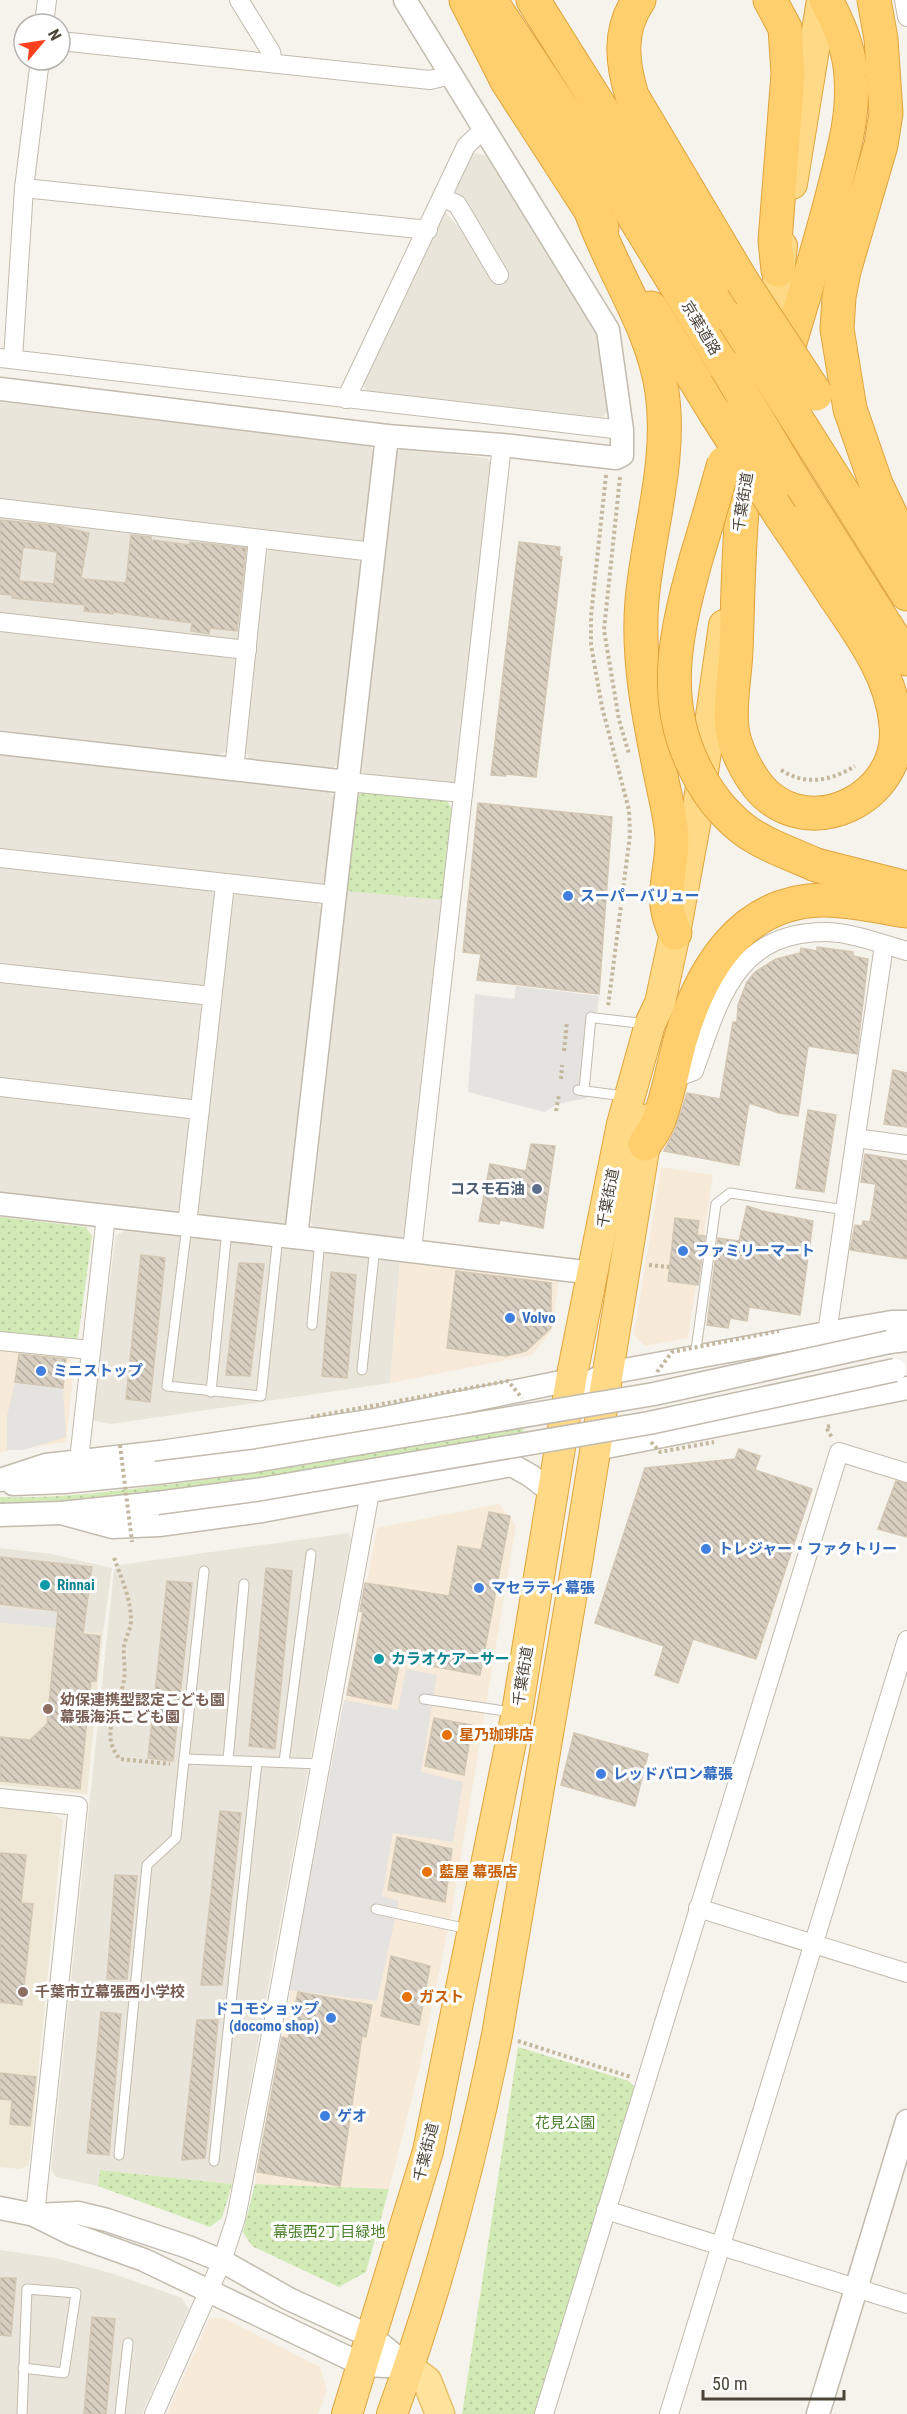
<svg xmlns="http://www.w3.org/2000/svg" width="907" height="2414" viewBox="0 0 907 2414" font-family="'Roboto Condensed','Noto Sans JP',sans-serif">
	<defs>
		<pattern id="grass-dots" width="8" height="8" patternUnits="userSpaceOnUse" patternTransform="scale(1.5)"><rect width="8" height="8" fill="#d2eab5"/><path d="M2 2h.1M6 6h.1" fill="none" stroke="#b6ca9c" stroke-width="1.8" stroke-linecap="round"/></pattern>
		<pattern id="building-back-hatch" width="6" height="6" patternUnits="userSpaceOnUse" patternTransform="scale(1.5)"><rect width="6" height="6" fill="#d8cfc1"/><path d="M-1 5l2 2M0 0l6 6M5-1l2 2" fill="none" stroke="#b1aa9e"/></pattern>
	</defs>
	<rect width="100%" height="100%" fill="#f6f3ec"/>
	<g fill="#eae5da">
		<polygon points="472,153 486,155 603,341 608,411 602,417 366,393 363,383 444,211 505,278 455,190"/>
		<polygon points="0,402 370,445 374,453 365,538 358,543 0,502"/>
		<polygon points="403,448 487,458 493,464 458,780 450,785 366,776 362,770 396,453"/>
		<polygon points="0,516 247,544 251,553 242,637 235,643 0,616"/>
		<polygon points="272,546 356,557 361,565 340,761 333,768 250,759 243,750 267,552"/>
		<polygon points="0,630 233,656 240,665 229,750 219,755 0,730"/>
		<polygon points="0,753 329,792 336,799 326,883 319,889 0,853"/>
		<polygon points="0,865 210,889 215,895 207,984 198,990 0,968"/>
		<polygon points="347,891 442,900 406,1233 399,1239 317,1232 311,1223"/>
		<polygon points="238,893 317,902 322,909 288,1220 280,1226 201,1217 194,1211 230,898"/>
		<polygon points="0,980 198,1003 204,1011 194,1097 186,1101 0,1080"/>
		<polygon points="0,1094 185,1116 190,1123 181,1208 174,1214 0,1195"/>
		<polygon points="125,1231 400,1262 390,1383 111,1424 91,1420 116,1235"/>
		<polygon points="348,1533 351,1538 232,2184 100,2170 98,2186 56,2177 51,2170 114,1570 119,1565"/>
		<polygon points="0,1548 51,1554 112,1568 103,1633 0,1623"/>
		<polygon points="0,2250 55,2258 114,2274 182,2298 189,2309 142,2414 0,2414"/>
	</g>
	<g fill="#f7ead8">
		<polygon points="661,1167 713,1175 688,1338 645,1346 634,1335"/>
		<polygon points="400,1262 559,1281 551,1332 532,1355 390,1383"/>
		<polygon points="0,1350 70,1358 74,1368 66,1442 0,1452"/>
		<polygon points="499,1504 516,1525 452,1910 420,2065 389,2189 255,2184 377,1528"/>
		<polygon points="210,2318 224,2318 320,2367 327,2390 318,2414 167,2414"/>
	</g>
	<g fill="#efe8d6">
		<polygon points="0,1623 103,1633 87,1794 0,1785"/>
		<polygon points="0,1808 52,1813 63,1820 29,2165 20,2169 0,2167"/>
	</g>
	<g fill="url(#grass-dots)">
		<polygon points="365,790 445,798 452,809 442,900 347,891 357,796"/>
		<polygon points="0,1217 86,1227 92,1236 78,1338 69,1343 0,1335"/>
		<path d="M513,1427L514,1429L524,1427L523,1432L211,1489L0,1508V1497C55,1499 109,1492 163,1485C281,1472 397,1449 513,1427Z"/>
		<polygon points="518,2047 629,2081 635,2088 535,2414 462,2414"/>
		<polygon points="100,2170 232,2184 222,2218 210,2227 98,2186"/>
		<polygon points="255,2184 389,2189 366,2272 339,2287 252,2246 243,2232"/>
	</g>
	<g fill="#e5e3e0">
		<polygon points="516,986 599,996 587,1098 557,1104 545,1112 468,1092 475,994 514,999"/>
		<polygon points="15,1382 63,1388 66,1437 23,1450 7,1450 7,1416"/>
		<polygon points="0,1608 83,1615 82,1631 0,1622"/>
		<polygon points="406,1669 437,1675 421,1772 463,1782 453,1842 393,1833 382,1896 399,1901 377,2001 288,1990 344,1700 398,1710"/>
	</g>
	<g fill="url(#building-back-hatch)" stroke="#d3c7b4" stroke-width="1.5" fill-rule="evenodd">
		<path d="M0,520L59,526L89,533L81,577L84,579L126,583L131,535L151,537V540L190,545V542L246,548L237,631L210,628L209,634L191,631L192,623L113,612V614L84,611L85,605L12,598V595L0,594ZM23,547L57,552L54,584L19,581Z"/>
		<polygon points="519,542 560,547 559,556 562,557 536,777 506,774 506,776 491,775"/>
		<polygon points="478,803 612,817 599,994 477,980 481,954 463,952"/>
		<polygon points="817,947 853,952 853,956 868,959 857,1054 808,1046 798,1116 779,1113 749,1103 739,1165 664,1151 675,1130 687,1093 720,1099 733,1022 737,1022 738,1005 747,982 755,972 776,959 800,953 801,948 817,951"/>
		<polygon points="893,1070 907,1073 907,1127 884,1124"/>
		<polygon points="808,1110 836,1115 824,1192 796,1188"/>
		<polygon points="531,1144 555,1146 543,1228 500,1220 499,1224 479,1221 490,1164 526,1171"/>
		<polygon points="865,1154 907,1161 907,1259 850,1250 855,1225 862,1226 863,1221 870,1222 876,1184 861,1182"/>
		<polygon points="747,1206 762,1211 813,1221 800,1315 749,1307 747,1321 730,1318 728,1328 707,1325 718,1238 739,1241"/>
		<polygon points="675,1218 699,1221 697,1235 705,1236 698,1285 668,1281"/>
		<polygon points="141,1255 165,1258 150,1402 126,1399"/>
		<polygon points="239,1263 264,1264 250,1376 226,1375"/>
		<polygon points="456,1271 551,1283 551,1328 526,1351 506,1356 447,1348"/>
		<polygon points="331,1272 356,1275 347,1378 322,1376"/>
		<polygon points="19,1354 66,1359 63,1388 15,1382"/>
		<polygon points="739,1449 760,1456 755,1470 812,1489 756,1659 693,1639 678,1683 655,1675 664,1646 595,1623 645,1468 735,1459"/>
		<polygon points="896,1481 907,1484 907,1537 878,1529"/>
		<polygon points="489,1512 510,1516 480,1675 400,1660 391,1704 347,1695 363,1612 360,1611 365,1583 449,1596 458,1546 481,1550"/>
		<polygon points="0,1557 92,1567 83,1634 100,1636 96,1681 91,1681 80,1789 0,1781 0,1737 30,1740 47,1724 58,1611 0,1604"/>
		<polygon points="266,1568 292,1571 275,1749 249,1746"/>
		<polygon points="167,1581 192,1583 173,1761 148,1758"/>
		<polygon points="434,1718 472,1725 464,1775 425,1766"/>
		<polygon points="574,1733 648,1754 635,1806 561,1785"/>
		<polygon points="220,1811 241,1813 222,1985 201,1985"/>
		<polygon points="397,1837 452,1849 445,1902 388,1890"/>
		<polygon points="0,1853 26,1855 21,1903 33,1904 22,2005 0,2002"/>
		<polygon points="115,1875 137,1876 127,1979 107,1979"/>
		<polygon points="391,1956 430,1966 419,2025 381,2016"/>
		<polygon points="298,1992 372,2005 366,2037 362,2036 340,2186 257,2172 282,2037 288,2039"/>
		<polygon points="101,2012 121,2014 109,2155 87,2153"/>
		<polygon points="197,2020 218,2020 205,2158 182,2160"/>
		<polygon points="0,2073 36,2077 30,2126 10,2124 12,2100 0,2099"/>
		<polygon points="0,2278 16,2278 11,2336 0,2335"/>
		<polygon points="92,2317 115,2319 106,2414 84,2414"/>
	</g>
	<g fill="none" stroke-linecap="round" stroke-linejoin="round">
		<g stroke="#c2bbae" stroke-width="11">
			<g id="service">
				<polyline points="595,1018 647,1024"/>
				<polyline points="578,1090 624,1096"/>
				<polyline points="584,1091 591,1017"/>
				<polyline points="187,1225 167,1386 261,1396 278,1236"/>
				<polyline points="312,1325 320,1240"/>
				<polyline points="695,1357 716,1204 730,1193 846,1210"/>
				<polyline points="362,1370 375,1246"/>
				<polyline points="211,1392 227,1230"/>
				<polyline points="204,1571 184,1759 321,1764"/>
				<polyline points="424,1699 512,1712"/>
				<polyline points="228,1760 244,1584"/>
				<polyline points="284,1762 311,1554"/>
				<polyline points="376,1909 468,1929"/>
				<polyline points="119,2155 147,1865 176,1838 184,1759"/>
				<polyline points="214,2161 257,1762"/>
				<polyline points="22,2414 27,2289 76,2293 64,2373 23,2368"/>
				<polyline points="120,2414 128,2343"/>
			</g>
		</g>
		<g stroke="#c2bbae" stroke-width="20">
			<g id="minor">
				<polyline points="239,0 271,52 273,63"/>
				<polyline points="904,0 907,17"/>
				<polyline points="44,24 47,0"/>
				<polyline points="60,41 430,80 451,75"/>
				<polyline points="24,188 428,230"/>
				<polyline points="442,198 457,204 499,275"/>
				<polyline points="0,358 622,430"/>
				<polyline points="13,359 24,188 40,60"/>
				<polyline points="346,399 466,146 484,129"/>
				<polyline points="0,508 373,552"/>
				<polyline points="0,622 247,650"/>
				<polyline points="234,770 258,539"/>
				<polyline points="348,782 463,793"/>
				<polyline points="0,858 334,895"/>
				<polyline points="0,973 212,996"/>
				<path d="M669,1080L694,1071C719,1001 735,931 827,932C853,933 882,944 907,951"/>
				<polyline points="0,1087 199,1110"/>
				<polyline points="856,1138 907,1145"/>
				<polyline points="187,1225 225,884"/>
				<polyline points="412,1250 502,445"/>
				<polyline points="827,1333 884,945"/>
				<polyline points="0,1341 91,1350"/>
				<polyline points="79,1460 106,1216"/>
				<polyline points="0,1798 78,1806 35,2215"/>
				<polyline points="698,1908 907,1973"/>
				<polyline points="606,2210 907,2304"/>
				<polyline points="154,2414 222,2261 236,2218 281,1982 370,1492"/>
				<polyline points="544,2414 839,1452 907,1473"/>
				<polyline points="669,2414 907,1640"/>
			</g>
		</g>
		<g stroke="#c2bbae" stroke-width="25">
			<g id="tertiary">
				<polyline points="0,389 387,436 502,445 616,458 622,455 622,430 608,330 405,0"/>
				<polyline points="0,743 348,782"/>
				<polyline points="0,1204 320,1240 593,1273"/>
				<polyline points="296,1237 387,436"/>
				<polyline points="889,1342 907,1340"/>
				<polyline points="567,1414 592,1381 608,1373 827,1333 892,1322 907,1322"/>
				<polyline points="596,1449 907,1388"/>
				<polyline points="0,1480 46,1465 161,1452 370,1421 571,1380"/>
				<polyline points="13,1484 64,1482 156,1473"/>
				<polyline points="61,1513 112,1527 159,1525 262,1511 512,1465 531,1476 554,1494"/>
				<polyline points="0,1515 61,1513 157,1503"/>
				<polyline points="0,2208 35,2215 78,2213 107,2220 188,2247 222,2261 289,2299 372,2337 409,2367"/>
				<polyline points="36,2216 72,2234 144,2260 363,2365 409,2367"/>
				<polyline points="818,2414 907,2121"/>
			</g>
		</g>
		<g stroke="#e6c16a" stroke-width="31">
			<polyline id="primary" points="409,2367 427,2381 440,2414"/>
		</g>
		<g stroke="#e0a43c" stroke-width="32">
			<g id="trunk">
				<polyline points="792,184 822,0"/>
				<polyline points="771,341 782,246"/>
				<polyline points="347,2414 428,2151 517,1712 571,1380 622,1124 650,1024 660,1003 675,933 697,814 724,625"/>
				<path d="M392,2414C437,2291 471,2164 497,2035L576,1569L649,1119"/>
			</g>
		</g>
		<g stroke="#e0a43c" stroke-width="35">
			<g id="motorway">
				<polyline points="466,0 507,81 602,228"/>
				<polyline points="490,0 631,212 726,367"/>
				<polyline points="533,0 734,320"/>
				<path d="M639,0C618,30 622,63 632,96L742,281"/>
				<polyline points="770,0 785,28 788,74 775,241 778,270"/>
				<polyline points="874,0 881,39 886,113 881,145 844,271 839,297 837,329 850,409 876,484 907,549"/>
				<path d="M591,211C612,272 653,327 662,392C672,461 648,532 642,600C637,660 649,717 661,776C665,796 671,818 672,838C673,861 663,890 668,911C669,918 672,925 675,933"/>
				<polyline points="651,308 716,414"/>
				<path d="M781,373C799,311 819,249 835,185C844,149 854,115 851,77C850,50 839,24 826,0"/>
				<polyline points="805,432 907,594"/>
				<path d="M758,449C753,466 745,484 743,501C738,551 738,602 736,651C735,676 729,703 732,728C734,747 747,772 758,786C807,846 904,798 896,725C892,676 861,635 834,595C817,569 799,542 781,516"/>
				<polyline points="793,479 907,659"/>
				<polyline points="816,865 907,888"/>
				<path d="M645,1144C650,1136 656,1129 659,1120C668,1095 673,1067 680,1041C700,972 740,902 821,900C849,899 879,907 907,911"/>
			</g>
		</g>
		<g stroke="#c4b79f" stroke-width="4" stroke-dasharray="3 3" stroke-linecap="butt">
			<polyline points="606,475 591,616 591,645 602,707 629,810 630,835 608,1007"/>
			<polyline points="620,477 604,630 619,720 629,754"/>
			<path d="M781,770C806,786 831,781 855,766"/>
			<polyline points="564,1051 567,1022"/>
			<polyline points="561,1079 562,1065"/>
			<polyline points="556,1111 559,1095"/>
			<polyline points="649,1265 669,1267"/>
			<polyline points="830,1426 826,1427 832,1438"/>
			<path d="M114,1558C121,1577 131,1599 131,1620C131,1630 125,1638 124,1647C123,1658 126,1669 124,1680C120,1706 98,1734 120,1759L170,1764"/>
			<polyline points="518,2041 631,2077"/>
		</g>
		<use href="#service" stroke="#fff" stroke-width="9"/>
		<use href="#minor" stroke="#fff" stroke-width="18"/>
		<use href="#tertiary" stroke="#fff" stroke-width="22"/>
		<use href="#primary" stroke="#ffe39c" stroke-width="28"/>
		<use href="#trunk" stroke="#ffd985" stroke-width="30"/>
		<use href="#motorway" stroke="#ffcf6e" stroke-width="33"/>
		<g stroke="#c2bbae" stroke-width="25" stroke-linecap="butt">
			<g id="tertiary-bridge">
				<polyline points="156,1473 254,1461 654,1394 889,1342"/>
				<polyline points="157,1503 256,1490 649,1423 895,1370"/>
			</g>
		</g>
		<g stroke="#e0a43c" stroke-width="35" stroke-linecap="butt">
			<g id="motorway-bridge">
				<polyline points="742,281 816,394"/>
				<polyline points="734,320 805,432"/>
				<polyline points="726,367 793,479"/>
				<polyline points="716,414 781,516"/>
				<path d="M724,463C715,495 706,527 696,559C677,629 660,695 693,764C705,790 720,811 743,829C764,845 792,854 816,865"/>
			</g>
		</g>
		<g stroke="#c4b79f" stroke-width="4" stroke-dasharray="3 3" stroke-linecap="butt">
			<polyline points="657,1372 672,1352 779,1331"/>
			<polyline points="311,1417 508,1381 522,1398"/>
			<polyline points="651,1442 660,1452 714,1442"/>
			<polyline points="120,1445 132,1542"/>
		</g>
		<use href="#tertiary-bridge" stroke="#fff" stroke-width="22"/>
		<use href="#motorway-bridge" stroke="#ffcf6e" stroke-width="33"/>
	</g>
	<g fill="#3f7fe0" stroke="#fff" stroke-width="2">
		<circle cx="568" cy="896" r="6"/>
		<circle cx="683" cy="1251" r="6"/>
		<circle cx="510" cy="1318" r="6"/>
		<circle cx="41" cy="1371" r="6"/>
		<circle cx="706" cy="1549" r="6"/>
		<circle cx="479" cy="1588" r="6"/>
		<circle cx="601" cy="1774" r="6"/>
		<circle cx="331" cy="2018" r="6"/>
		<circle cx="325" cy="2116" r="6"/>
	</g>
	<circle fill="#5c6f8a" stroke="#fff" stroke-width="2" cx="537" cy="1189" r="6"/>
	<g fill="#0f9aa8" stroke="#fff" stroke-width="2">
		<circle cx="45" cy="1585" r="6"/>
		<circle cx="379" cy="1659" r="6"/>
	</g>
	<g fill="#8d6e63" stroke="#fff" stroke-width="2">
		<circle cx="48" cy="1709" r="6"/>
		<circle cx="23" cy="1992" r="6"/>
	</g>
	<g fill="#e8710a" stroke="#fff" stroke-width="2">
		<circle cx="447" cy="1735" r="6"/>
		<circle cx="427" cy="1872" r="6"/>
		<circle cx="407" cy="1997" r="6"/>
	</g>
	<g text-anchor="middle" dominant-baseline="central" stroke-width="6" stroke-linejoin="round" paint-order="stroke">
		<g font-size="15" fill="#4b4439" stroke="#fff">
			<text transform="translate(701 328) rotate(59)">京葉道路</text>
			<text transform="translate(743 502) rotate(-81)">千葉街道</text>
			<text transform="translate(608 1198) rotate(-79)">千葉街道</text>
			<text transform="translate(523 1676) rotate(-81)">千葉街道</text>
			<text transform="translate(426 2152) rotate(-76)">千葉街道</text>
		</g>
		<g font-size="15" font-weight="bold" fill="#366cbe" stroke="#fff" text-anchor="start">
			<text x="580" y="896">スーパーバリュー</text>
			<text x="695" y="1251">ファミリーマート</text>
			<text x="522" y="1318">Volvo</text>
			<text x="53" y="1371">ミニストップ</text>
			<text x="718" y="1549">トレジャー・ファクトリー</text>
			<text x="491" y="1588">マセラティ幕張</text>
			<text x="613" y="1774">レッドバロン幕張</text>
			<text x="319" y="2009" text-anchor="end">ドコモショップ<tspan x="319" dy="17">(docomo shop)</tspan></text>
			<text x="337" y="2116">ゲオ</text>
		</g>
		<g font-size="15" font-weight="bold" fill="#4e5e75" stroke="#fff" text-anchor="end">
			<text x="525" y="1189">コスモ石油</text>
		</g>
		<g font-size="15" font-weight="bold" fill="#0d838f" stroke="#fff" text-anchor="start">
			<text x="57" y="1585">Rinnai</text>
			<text x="391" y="1659">カラオケアーサー</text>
		</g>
		<g font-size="15" font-weight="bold" fill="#785e54" stroke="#fff" text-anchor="start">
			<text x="60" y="1700">幼保連携型認定こども園<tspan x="60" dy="17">幕張海浜こども園</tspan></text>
			<text x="35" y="1992">千葉市立幕張西小学校</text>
		</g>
		<g font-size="15" font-weight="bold" fill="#c56008" stroke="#fff" text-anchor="start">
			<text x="459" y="1735">星乃珈琲店</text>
			<text x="439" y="1872">藍屋 幕張店</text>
			<text x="419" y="1997">ガスト</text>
		</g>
		<g font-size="15" fill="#4a7f2a" stroke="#fff">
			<text x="565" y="2123">花見公園</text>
			<text x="329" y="2232">幕張西2丁目緑地</text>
		</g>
	</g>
	<g transform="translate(42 42) rotate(61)"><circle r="28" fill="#ffffff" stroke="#b7b4b0" stroke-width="1.5"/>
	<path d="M0-4.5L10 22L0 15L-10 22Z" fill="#fc3f1d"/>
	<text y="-9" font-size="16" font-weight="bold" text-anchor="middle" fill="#4b4439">N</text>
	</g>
	<path d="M703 2390v9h141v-9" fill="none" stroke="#4b4439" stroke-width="3"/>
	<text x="712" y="2390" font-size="18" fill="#4b4439" stroke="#ffffff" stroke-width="4.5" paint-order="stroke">50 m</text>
</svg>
